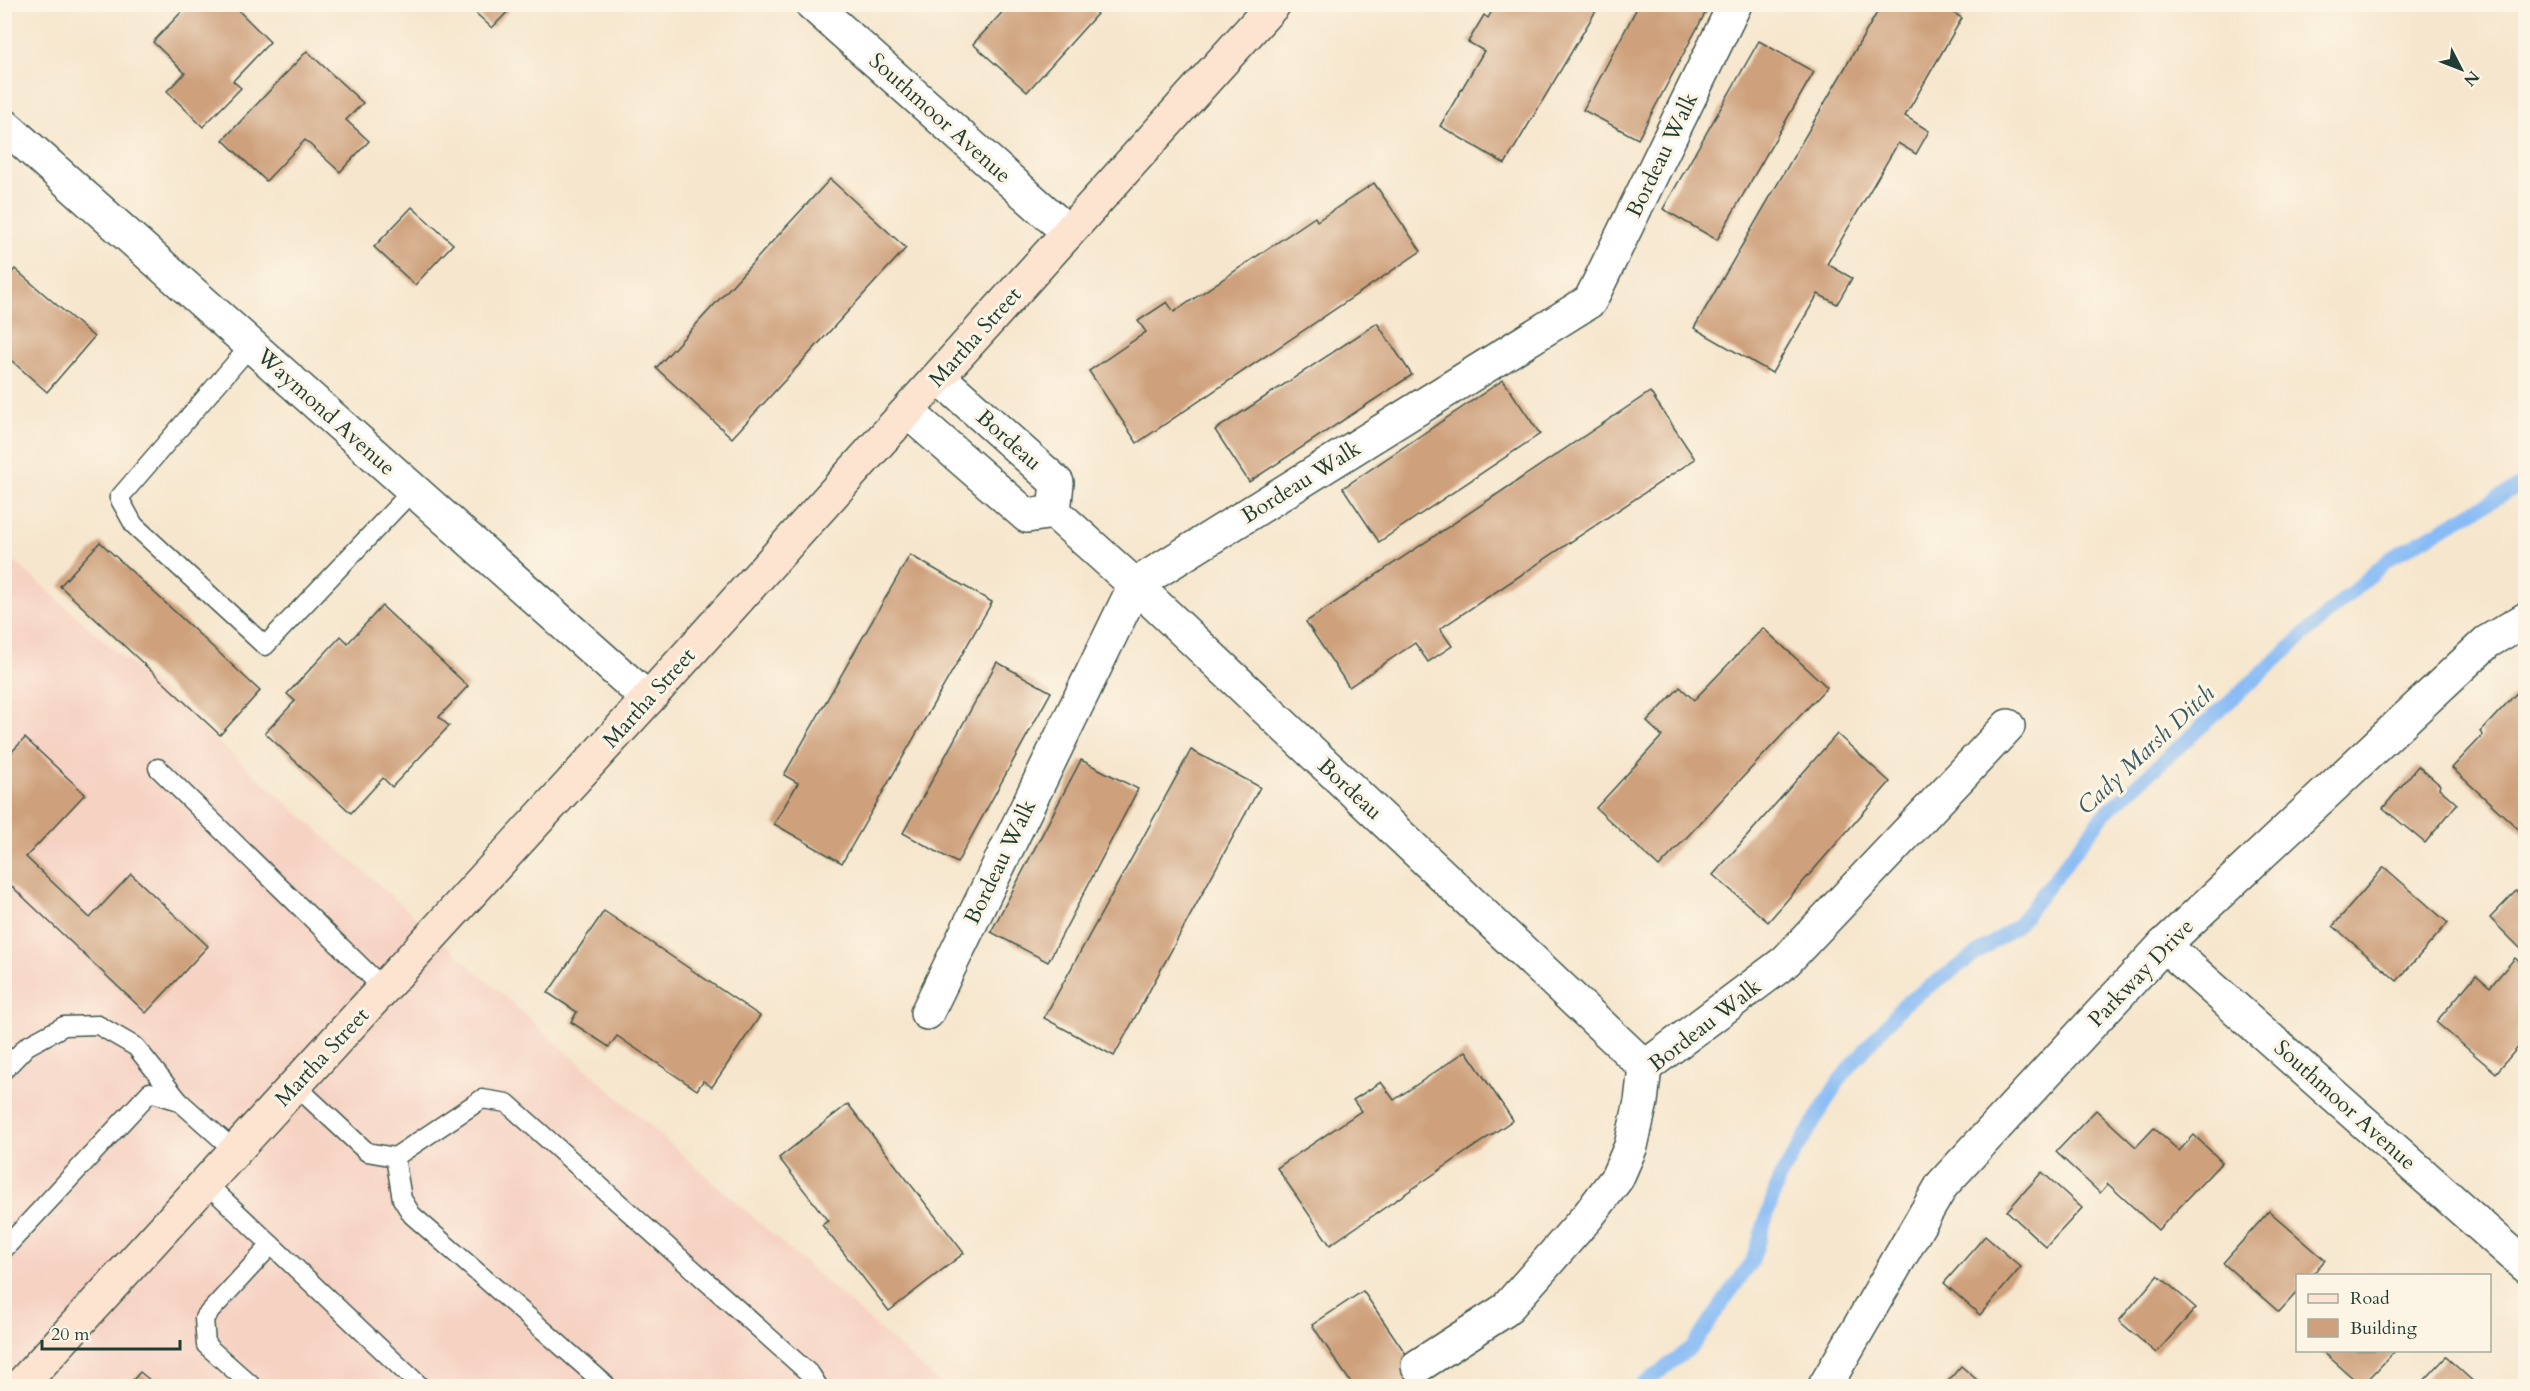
<svg xmlns="http://www.w3.org/2000/svg" width="2530" height="1391" viewBox="0 0 2530 1391" font-family="Cardo,serif">
	<rect width="100%" height="100%" fill="#fcf5e5"/>
	<filter id="ink" filterUnits="userSpaceOnUse"><feTurbulence type="fractalNoise" baseFrequency=".0167" numOctaves="2"/><feDisplacementMap in="SourceGraphic" scale="12" xChannelSelector="R" yChannelSelector="G"/><feConvolveMatrix kernelMatrix="1 2 1 2 8 2 1 2 1" color-interpolation-filters="sRGB"/></filter>
	<filter id="wash" filterUnits="userSpaceOnUse"><feTurbulence type="fractalNoise" baseFrequency=".008" numOctaves="4" result="noise"/><feDisplacementMap in="SourceGraphic" scale="24" xChannelSelector="R" yChannelSelector="G"/><feGaussianBlur stdDeviation="1.35" result="paint"/><feColorMatrix in="noise" values="0 0 0 0 0 0 0 0 0 0 0 0 0 0 0 0 0 1.4 0 .05"/><feComposite in="paint" operator="in"/></filter>
	<g filter="url(#wash)">
		<rect width="100%" height="100%" fill="#f6e6cd"/>
		<polygon fill="#f6d2c3" points="10,557 943,1386 5,1386 4,563"/>
		<g fill="none" stroke-linecap="round" stroke-linejoin="round">
			<polyline stroke="#87bbf5" stroke-width="14" points="1641,1386 1692,1347 1752,1261 1779,1179 1840,1079 1904,1004 2018,925 2105,813 2390,558 2526,482"/>
		</g>
		<g id="blocks">
			<g fill="#cea07b">
				<polygon points="189,4 232,4 270,42 233,81 241,88 203,127 167,91 185,73 153,42"/>
				<polygon points="1496,4 1600,4 1505,164 1440,126 1484,51 1468,42 1484,15 1488,18"/>
				<polygon points="1639,4 1710,4 1638,139 1583,110"/>
				<polygon points="1882,4 1939,4 1962,18 1905,116 1929,131 1916,154 1898,143 1827,264 1852,278 1837,304 1818,294 1772,373 1694,328"/>
				<polygon points="467,5 514,5 492,28"/>
				<polygon points="1009,5 1087,5 1097,14 1027,92 973,44"/>
				<polygon points="1759,41 1814,72 1717,240 1663,209"/>
				<polygon points="307,51 363,103 346,120 369,141 340,172 305,140 266,181 223,140"/>
				<polygon points="830,179 906,248 732,438 656,368"/>
				<polygon points="1374,183 1421,251 1137,443 1089,371 1146,332 1138,321 1167,302 1174,312 1315,217 1317,221"/>
				<polygon points="412,207 453,244 415,285 374,247"/>
				<polygon points="15,269 94,337 47,392 4,354 4,281"/>
				<polygon points="1377,323 1412,375 1249,482 1215,430"/>
				<polygon points="1503,380 1540,434 1379,542 1343,488"/>
				<polygon points="1650,392 1695,459 1440,629 1452,646 1428,662 1415,643 1349,687 1306,622"/>
				<polygon points="100,542 260,691 220,735 60,586"/>
				<polygon points="910,555 992,602 842,863 774,824 798,783 784,775"/>
				<polygon points="382,606 468,686 439,717 449,726 392,787 383,778 351,813 265,733 295,701 287,694 341,636 348,643"/>
				<polygon points="1763,628 1827,687 1659,867 1596,808 1662,736 1647,722 1680,687 1694,700"/>
				<polygon points="997,662 1051,692 957,863 903,833"/>
				<polygon points="2526,683 2526,836 2452,768 2483,735 2480,732"/>
				<polygon points="1837,734 1890,782 1768,922 1713,875"/>
				<polygon points="25,738 85,794 26,857 90,918 131,874 208,946 146,1013 4,879 4,760"/>
				<polygon points="1191,750 1260,787 1114,1056 1044,1018"/>
				<polygon points="1081,760 1138,789 1048,962 991,932"/>
				<polygon points="2418,766 2440,785 2439,788 2457,804 2425,843 2383,808"/>
				<polygon points="2384,867 2448,923 2397,981 2333,926"/>
				<polygon points="2516,891 2526,900 2526,948 2523,951 2490,918"/>
				<polygon points="604,911 760,1016 712,1087 703,1081 697,1090 617,1036 609,1047 571,1022 577,1012 548,993"/>
				<polygon points="2515,958 2526,968 2526,1011 2523,1014 2526,1017 2526,1038 2496,1073 2436,1022 2476,975 2490,987"/>
				<polygon points="1466,1051 1513,1120 1330,1245 1277,1168 1361,1111 1353,1100 1381,1082 1394,1100"/>
				<polygon points="848,1104 964,1253 889,1311 822,1225 828,1221 779,1158"/>
				<polygon points="2096,1110 2136,1147 2154,1128 2179,1151 2194,1135 2222,1162 2158,1230 2108,1184 2100,1193 2056,1152"/>
				<polygon points="2042,1172 2082,1208 2046,1247 2007,1211"/>
				<polygon points="2269,1211 2325,1260 2311,1276 2298,1276 2298,1291 2279,1312 2223,1263"/>
				<polygon points="1985,1236 2021,1267 1980,1315 1944,1283"/>
				<polygon points="2158,1275 2196,1308 2156,1353 2119,1321"/>
				<polygon points="1363,1291 1421,1376 1406,1386 1353,1386 1312,1325"/>
				<polygon points="2321,1350 2396,1350 2362,1386"/>
				<polygon points="2446,1357 2478,1386 2419,1386"/>
				<polygon points="1961,1366 1984,1386 1944,1386"/>
				<polygon points="140,1372 157,1386 128,1386"/>
			</g>
		</g>
	</g>
	<g filter="url(#ink)">
		<use href="#blocks" fill-opacity="0" stroke="#3f564b" stroke-width="1.5"/>
		<g fill="none" stroke-linecap="round" stroke-linejoin="round">
			<g stroke="#3f564b" stroke-width="21">
				<g id="lane">
					<polyline points="251,345 119,498 134,525 265,646 413,490"/>
					<polyline points="158,768 384,989"/>
					<polyline points="4,1070 27,1046 64,1026 98,1025 136,1047 179,1101"/>
					<polyline points="295,1085 367,1152 395,1157 482,1099 507,1103 811,1375 818,1386"/>
					<polyline points="395,1157 402,1199 412,1215 607,1386"/>
					<polyline points="206,1183 420,1386"/>
					<polyline points="4,1249 150,1092 179,1101 235,1151"/>
					<polyline points="252,1386 206,1345 204,1318 271,1245"/>
				</g>
			</g>
			<g stroke="#3f564b" stroke-width="36">
				<g id="street">
					<polyline points="812,4 1068,232"/>
					<polyline points="4,125 648,699"/>
					<polyline points="939,377 1057,483 1054,512"/>
					<polyline points="908,412 1027,516 1054,512"/>
					<polyline points="1054,512 1135,585 1645,1067"/>
					<polyline points="2164,945 2526,1266"/>
					<polyline points="927,1013 1135,585 1590,301 1735,4"/>
					<polyline points="1418,1366 1505,1310 1588,1216 1617,1178 1631,1146 1641,1102 1645,1067 1785,962 2008,726"/>
					<polyline points="1825,1386 1942,1185 2164,945 2487,642 2526,619"/>
				</g>
			</g>
			<g stroke="#3f564b" stroke-width="36">
				<polyline id="secondary" points="20,1386 648,699 1274,4"/>
			</g>
			<use href="#lane" stroke="#fff" stroke-width="18"/>
			<use href="#street" stroke="#fff" stroke-width="33"/>
			<use href="#secondary" stroke="#fde4d1" stroke-width="33"/>
		</g>
	</g>
	<g text-anchor="middle" dominant-baseline="central" stroke-width="6" stroke-linejoin="round" paint-order="stroke">
		<g font-size="22" fill="#1f3d34" stroke="#fcf5e5">
			<text transform="translate(940 118) rotate(42)">Southmoor Avenue</text>
			<text transform="translate(1662 155) rotate(-64)">Bordeau Walk</text>
			<text transform="translate(975 337) rotate(-48)">Martha Street</text>
			<text transform="translate(326 412) rotate(42)">Waymond Avenue</text>
			<text transform="translate(1009 440) rotate(42)">Bordeau</text>
			<text transform="translate(1301 482) rotate(-32)">Bordeau Walk</text>
			<text transform="translate(649 698) rotate(-48)">Martha Street</text>
			<text transform="translate(1350 789) rotate(43)">Bordeau</text>
			<text transform="translate(1000 862) rotate(-64)">Bordeau Walk</text>
			<text transform="translate(2141 973) rotate(-46)">Parkway Drive</text>
			<text transform="translate(1705 1025) rotate(-38)">Bordeau Walk</text>
			<text transform="translate(322 1057) rotate(-47)">Martha Street</text>
			<text transform="translate(2345 1105) rotate(42)">Southmoor Avenue</text>
		</g>
		<g font-size="24" font-style="italic" fill="#395c64" stroke="#fcf5e5">
			<text transform="translate(2146 750) rotate(-43)">Cady Marsh Ditch</text>
		</g>
	</g>
	<rect width="2530" height="1391" fill="none" stroke="#fcf5e5" stroke-width="24"/>
	<rect x="2296" y="1274" width="195" height="78" fill="#fcf5e5" stroke="#a4ab9e" stroke-width="1.5"/>
	<rect x="2308" y="1294" width="30" height="9" fill="#fde4d1" stroke="#a4ab9e" stroke-width="1.5"/>
	<text x="2350" y="1304" font-size="18" fill="#1f3d34">Road</text>
	<rect x="2308" y="1319" width="30" height="18" fill="#cea07b" stroke="#a4ab9e" stroke-width="1.5"/>
	<text x="2350" y="1334" font-size="18" fill="#1f3d34">Building</text>
	<g transform="translate(2461 69) rotate(132)" stroke="#fcf5e5" stroke-width="4.5" paint-order="stroke">
	<path d="M0-4.5L10 22L0 15L-10 22Z" fill="#1f3d34"/>
	<text y="-9" font-size="16" font-weight="bold" text-anchor="middle" fill="#1f3d34">N</text>
	</g>
	<path d="M42 1340v9h138v-9" fill="none" stroke="#1f3d34" stroke-width="3"/>
	<text x="51" y="1340" font-size="18" fill="#1f3d34" stroke="#fcf5e5" stroke-width="4.5" paint-order="stroke">20 m</text>
</svg>
